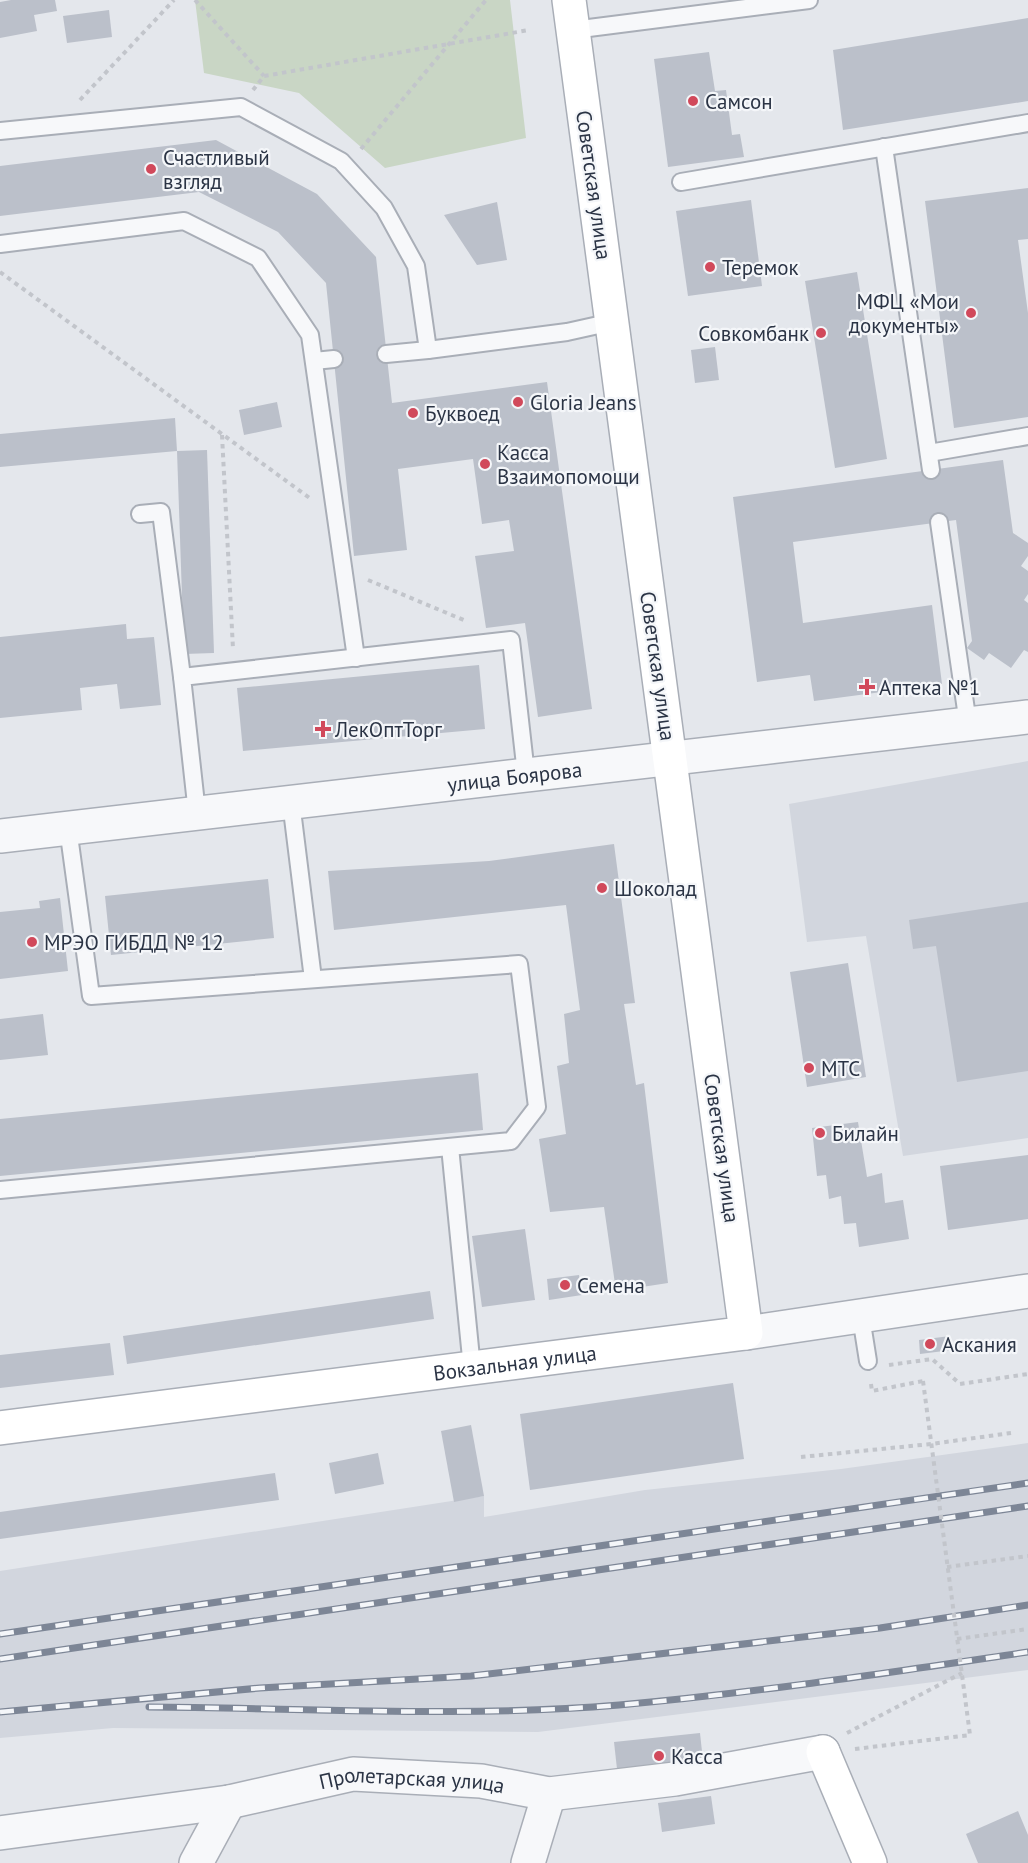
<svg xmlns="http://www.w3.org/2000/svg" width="1028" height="1863" viewBox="0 0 1028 1863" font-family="'PT Sans',sans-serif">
	<rect width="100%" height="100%" fill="#e4e7ec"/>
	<g fill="#d2d6de">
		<polygon points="1028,761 1028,1138 903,1156 866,936 807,942 789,804"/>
		<polygon points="1028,1443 1028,1670 538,1732 113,1728 0,1738 0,1571 484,1496 484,1517 645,1490 841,1469"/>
	</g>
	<polygon fill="#c9d6c5" points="195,0 510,0 526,138 385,168 299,93 204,73"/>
	<g fill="#bbc0ca">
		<polygon points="11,0 55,0 57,11 34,15 37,31 0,38 0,2"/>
		<polygon points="109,10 112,37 67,43 63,16"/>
		<polygon points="1028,18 1028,101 843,130 833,50"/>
		<polygon points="709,52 715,91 726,90 732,135 740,134 744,157 668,167 654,59"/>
		<polygon points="216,140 317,194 376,257 392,403 547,382 592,709 538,717 525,623 486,628 475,556 514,551 509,520 482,524 473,459 398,469 407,550 354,556 326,283 278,232 199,192 0,216 0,166"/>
		<polygon points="1028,188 1028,239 1018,240 1028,313 1028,417 954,428 925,201"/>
		<polygon points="751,200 762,286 688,296 676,211"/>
		<polygon points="497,202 507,260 477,265 444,215"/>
		<polygon points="857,272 887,459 835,468 805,281"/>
		<polygon points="715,347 719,380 695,383 691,350"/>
		<polygon points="277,402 282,427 244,435 239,410"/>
		<polygon points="175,418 177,451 0,467 0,434"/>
		<polygon points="207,450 214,653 184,654 177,451"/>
		<polygon points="1003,460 1013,533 1028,543 1028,556 1021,566 1028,571 1028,594 1024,600 1028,603 1028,652 1024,650 1011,668 989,653 984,660 967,648 972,641 956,520 793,542 803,623 932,605 942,684 814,701 810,675 757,682 733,497"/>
		<polygon points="126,624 127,639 154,637 161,705 120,709 117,684 80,688 82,710 0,718 0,637"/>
		<polygon points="479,665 485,729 243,751 237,688"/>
		<polygon points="614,844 635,1003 624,1004 636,1085 644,1083 668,1283 616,1291 604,1207 550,1212 539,1139 566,1134 557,1066 569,1063 564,1014 580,1010 566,905 334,930 328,871 489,861"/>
		<polygon points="268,879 274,938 111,955 105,896"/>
		<polygon points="60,898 68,971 0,979 0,912 40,908 39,901"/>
		<polygon points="1028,902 1028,1071 957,1082 936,946 913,949 909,920"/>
		<polygon points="848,963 866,1077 807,1087 790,972"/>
		<polygon points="43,1014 48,1055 0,1060 0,1019"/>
		<polygon points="478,1073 483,1130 0,1176 0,1119"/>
		<polygon points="858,1122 867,1177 882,1173 885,1203 903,1200 909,1239 859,1247 856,1223 844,1224 841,1196 829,1199 826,1175 817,1176 812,1128"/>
		<polygon points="1028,1155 1028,1219 948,1230 940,1166"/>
		<polygon points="525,1229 535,1300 482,1307 472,1236"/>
		<polygon points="579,1275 582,1295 549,1300 547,1279"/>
		<polygon points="430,1291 434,1319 127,1364 123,1336"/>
		<polygon points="950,1336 952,1350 920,1354 919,1340"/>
		<polygon points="110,1343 114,1375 0,1388 0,1355"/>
		<polygon points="733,1383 744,1459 530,1490 520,1414"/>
		<polygon points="471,1425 484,1496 454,1502 441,1431"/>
		<polygon points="378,1453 384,1484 335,1494 329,1463"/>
		<polygon points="275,1473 279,1500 0,1539 0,1512"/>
		<polygon points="700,1733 704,1770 618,1778 614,1742"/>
		<polygon points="711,1796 715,1824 662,1832 658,1803"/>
		<polygon points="1018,1811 1028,1835 1028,1863 978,1863 966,1834"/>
	</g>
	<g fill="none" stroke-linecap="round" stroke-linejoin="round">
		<g stroke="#a9aeb7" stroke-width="20">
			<g id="lane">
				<polyline points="573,30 809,0"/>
				<polyline points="0,131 241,107 341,161 384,208 416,266 428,350 567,332 612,322"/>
				<polyline points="884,147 931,470"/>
				<polyline points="681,182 1028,123"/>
				<polyline points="0,244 184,221 258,258 310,335 356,658"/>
				<polyline points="386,354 428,350"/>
				<polyline points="314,361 334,359"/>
				<polyline points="929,453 1028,436"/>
				<polyline points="140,514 161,512 182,677"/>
				<polyline points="939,522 968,724"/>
				<polyline points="291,802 313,979"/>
				<polyline points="197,813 182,677 511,640 526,774"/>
				<polyline points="450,1147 472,1368"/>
				<polyline points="0,1190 511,1141 537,1107 519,964 91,996 68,828"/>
				<polyline points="861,1317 868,1361"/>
			</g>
		</g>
		<g stroke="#a9aeb7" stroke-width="36">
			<g id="street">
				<path id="s1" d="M0,836L1028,717"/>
				<polyline points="746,1333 1028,1291"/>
				<path id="s2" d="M0,1833L229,1802L353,1774L481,1781L549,1794L675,1779L823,1752"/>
				<polyline points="196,1863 229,1802"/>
				<polyline points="528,1863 549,1794"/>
			</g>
		</g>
		<g stroke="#a9aeb7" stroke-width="36">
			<g id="secondary">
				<path id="s3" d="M0,1428L746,1333L569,0"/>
				<polyline points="823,1752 870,1863"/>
			</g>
		</g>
		<g stroke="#c2c5cb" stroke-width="4" stroke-dasharray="4.5 4.5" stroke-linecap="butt">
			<polyline points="195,0 264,76"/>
			<polyline points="253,90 264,76 529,30"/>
			<polyline points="80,100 174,0"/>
			<polyline points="361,149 486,0"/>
			<polyline points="0,272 311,499"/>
			<polyline points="222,435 233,649"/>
			<polyline points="368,580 466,621"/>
			<polyline points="889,1365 932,1359 960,1384 1028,1374"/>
			<polyline points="871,1384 872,1391 923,1381"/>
			<polyline points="801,1457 931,1444 1011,1433"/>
			<polyline points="947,1567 1028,1556"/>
			<polyline points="957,1639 1028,1629"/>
			<polyline points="847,1733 962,1673"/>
			<polyline points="855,1749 970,1735"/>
		</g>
		<use href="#lane" stroke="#f7f8fa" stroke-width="16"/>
		<use href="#street" stroke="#f7f8fa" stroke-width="33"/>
		<use href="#secondary" stroke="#fff" stroke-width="33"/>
		<g stroke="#7d8696" stroke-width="7">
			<g id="rail">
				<polyline points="0,1634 1028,1483"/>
				<polyline points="0,1659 1028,1506"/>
				<path d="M149,1707C305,1708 463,1718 619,1705C756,1693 892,1672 1028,1652"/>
				<polyline points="0,1712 260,1688 471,1676 880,1628 1028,1605"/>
			</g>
		</g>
		<use href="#rail" stroke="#f4f6f9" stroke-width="4.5" stroke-dasharray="14" stroke-linecap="butt"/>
		<polyline stroke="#c2c5cb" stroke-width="4" stroke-dasharray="4.5 4.5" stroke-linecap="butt" points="923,1381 970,1735"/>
	</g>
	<g fill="#d1495b" stroke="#f4f6f9" stroke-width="2">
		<circle cx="693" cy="101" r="6"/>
		<circle cx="151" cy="169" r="6"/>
		<circle cx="710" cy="267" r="6"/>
		<circle cx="971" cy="313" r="6"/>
		<circle cx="821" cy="333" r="6"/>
		<circle cx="518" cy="402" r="6"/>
		<circle cx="413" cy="413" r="6"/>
		<circle cx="485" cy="464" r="6"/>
		<path d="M864 678h6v6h6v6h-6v6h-6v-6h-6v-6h6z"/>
		<path d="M320 720h6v6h6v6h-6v6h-6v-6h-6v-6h6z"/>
		<circle cx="602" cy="888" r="6"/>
		<circle cx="32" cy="942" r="6"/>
		<circle cx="809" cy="1068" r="6"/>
		<circle cx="820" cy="1133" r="6"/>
		<circle cx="565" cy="1285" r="6"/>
		<circle cx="930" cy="1344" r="6"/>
		<circle cx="659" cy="1756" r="6"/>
	</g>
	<g text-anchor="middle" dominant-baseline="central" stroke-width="4.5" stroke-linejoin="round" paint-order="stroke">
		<g font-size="21" fill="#2b3445" stroke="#f4f6f9" text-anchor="start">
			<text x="705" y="101">Самсон</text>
			<text x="163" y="157">Счастливый<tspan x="163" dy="24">взгляд</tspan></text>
			<text x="722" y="267">Теремок</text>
			<text x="959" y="301" text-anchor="end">МФЦ «Мои<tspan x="959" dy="24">документы»</tspan></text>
			<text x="809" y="333" text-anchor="end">Совкомбанк</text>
			<text x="530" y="402">Gloria Jeans</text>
			<text x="425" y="413">Буквоед</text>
			<text x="497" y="452">Касса<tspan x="497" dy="24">Взаимопомощи</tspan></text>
			<text x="879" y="687">Аптека №1</text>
			<text x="335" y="729">ЛекОптТорг</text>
			<text x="614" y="888">Шоколад</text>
			<text x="44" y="942">МРЭО ГИБДД № 12</text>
			<text x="821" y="1068">МТС</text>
			<text x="832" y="1133">Билайн</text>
			<text x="577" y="1285">Семена</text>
			<text x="942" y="1344">Аскания</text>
			<text x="671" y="1756">Касса</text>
		</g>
		<g font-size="21" fill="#2b3445" stroke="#f4f6f9">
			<text transform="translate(594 185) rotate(82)">Советская улица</text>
			<text transform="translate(658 666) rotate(82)">Советская улица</text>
			<text stroke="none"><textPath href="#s1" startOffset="518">улица Боярова</textPath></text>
			<text transform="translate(722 1148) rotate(82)">Советская улица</text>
			<text stroke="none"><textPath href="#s3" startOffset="519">Вокзальная улица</textPath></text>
			<text stroke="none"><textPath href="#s2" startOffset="417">Пролетарская улица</textPath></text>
		</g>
	</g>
</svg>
